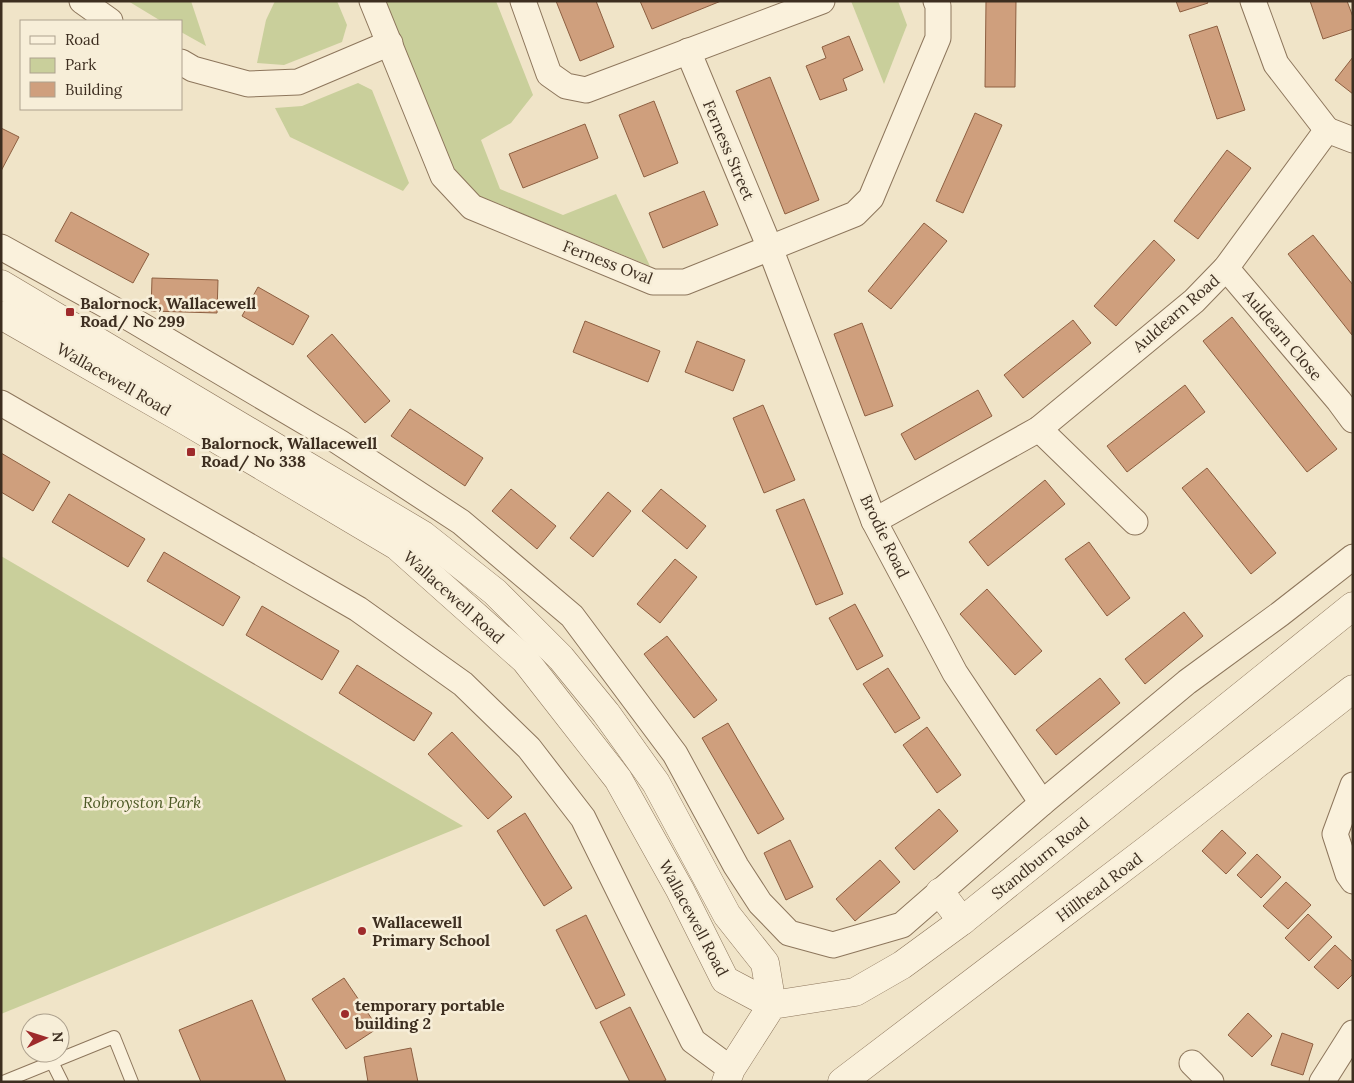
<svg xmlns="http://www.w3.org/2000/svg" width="1354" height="1083" viewBox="0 0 1354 1083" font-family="Lora,serif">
	<rect width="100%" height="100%" fill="#f0e4c8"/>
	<g fill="#c9cf9b">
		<polygon points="128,1 191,1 206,46 181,32 181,21 161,21"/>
		<polygon points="275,1 337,1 347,25 342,42 284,65 257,63 266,20"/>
		<polygon points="384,1 496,1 533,95 511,123 481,140 500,189 563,215 616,194 650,266 467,191 447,170"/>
		<polygon points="851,1 898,1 907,25 884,84"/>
		<polygon points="358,83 372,90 409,183 403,191 290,137 275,108 302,106"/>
		<polygon points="1,556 463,826 1,1014"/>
	</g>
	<g fill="#cf9f7d" stroke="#8d5f41">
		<polygon points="556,1 596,1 614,47 580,61"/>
		<polygon points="640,1 721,1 652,29"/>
		<polygon points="986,1 1016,1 1015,87 985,87"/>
		<polygon points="1176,1 1207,1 1208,3 1180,12"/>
		<polygon points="1310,1 1347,1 1353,17 1353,29 1323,39"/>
		<polygon points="1217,26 1245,110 1217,119 1189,35"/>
		<polygon points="849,36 863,70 843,79 847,90 820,100 806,66 826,58 822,47"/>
		<polygon points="1353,57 1353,94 1335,80"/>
		<polygon points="770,77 819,200 785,214 736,91"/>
		<polygon points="654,101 678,163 644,177 619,115"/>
		<polygon points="975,113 1002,125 963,213 936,201"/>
		<polygon points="585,124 598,158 523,188 509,154"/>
		<polygon points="1,128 19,137 1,171"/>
		<polygon points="1227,150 1251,168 1198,239 1174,221"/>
		<polygon points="704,191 718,225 663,248 649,213"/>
		<polygon points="71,212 149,254 133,283 55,241"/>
		<polygon points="924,223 947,241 891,309 868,291"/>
		<polygon points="1313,235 1353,285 1352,335 1288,254"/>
		<polygon points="1154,240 1175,260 1116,326 1094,306"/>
		<polygon points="152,278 218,280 217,313 151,311"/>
		<polygon points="258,287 309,316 293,345 242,316"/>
		<polygon points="1232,317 1337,449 1307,472 1203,341"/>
		<polygon points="1073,320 1091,343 1023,398 1004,375"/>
		<polygon points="585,321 660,351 648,382 573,352"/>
		<polygon points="862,323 893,406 865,416 834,334"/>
		<polygon points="332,334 390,401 365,423 307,356"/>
		<polygon points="697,341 745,360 733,391 685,372"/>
		<polygon points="1185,385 1205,412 1127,472 1107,446"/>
		<polygon points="978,390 992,416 915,460 901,434"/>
		<polygon points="763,405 795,480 764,493 733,418"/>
		<polygon points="410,409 483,458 465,486 391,436"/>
		<polygon points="1,453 50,482 33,511 1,492"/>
		<polygon points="1207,468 1276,553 1251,574 1182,488"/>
		<polygon points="1045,480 1065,504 988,566 969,542"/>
		<polygon points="511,489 556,526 537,549 492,511"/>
		<polygon points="661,489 706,526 687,549 642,511"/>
		<polygon points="608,492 631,511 593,557 570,538"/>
		<polygon points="69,494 145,539 128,567 52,522"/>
		<polygon points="804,499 843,594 816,605 776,510"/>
		<polygon points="1089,542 1130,598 1107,616 1065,559"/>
		<polygon points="164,552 240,597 223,626 147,581"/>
		<polygon points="675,559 697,577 660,623 637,604"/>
		<polygon points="987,589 1042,651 1015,675 960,614"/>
		<polygon points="855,604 883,656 857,670 829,618"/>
		<polygon points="262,606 339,651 322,680 246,635"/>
		<polygon points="1184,612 1203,636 1145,684 1125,659"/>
		<polygon points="667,636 717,700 694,718 644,654"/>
		<polygon points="357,665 432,713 414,741 339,693"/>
		<polygon points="888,668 920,718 895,733 863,684"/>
		<polygon points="1100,678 1120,703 1056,755 1036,730"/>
		<polygon points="728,723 784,819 758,834 702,738"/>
		<polygon points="927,727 961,775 937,793 903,745"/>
		<polygon points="452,732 512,797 488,819 428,754"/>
		<polygon points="939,809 958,831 914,870 895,848"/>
		<polygon points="525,813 572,888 544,906 497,831"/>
		<polygon points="1222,830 1246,853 1226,874 1202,851"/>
		<polygon points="790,840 813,887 786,900 764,853"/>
		<polygon points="1257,854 1281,877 1261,898 1237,875"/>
		<polygon points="880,860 900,882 855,921 836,899"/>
		<polygon points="1286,882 1311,905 1288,929 1263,906"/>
		<polygon points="1308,914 1332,937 1309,961 1285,938"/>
		<polygon points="586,915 625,995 596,1009 556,930"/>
		<polygon points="1335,945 1353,962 1353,974 1338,989 1314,967"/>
		<polygon points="344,978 378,1028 346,1049 312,999"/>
		<polygon points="252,1000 286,1082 201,1082 179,1030"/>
		<polygon points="630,1007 666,1080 662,1082 630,1082 600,1022"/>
		<polygon points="1248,1013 1272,1036 1252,1057 1228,1035"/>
		<polygon points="1282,1033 1313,1044 1303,1075 1271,1065"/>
		<polygon points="411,1048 418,1082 368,1082 364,1057"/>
	</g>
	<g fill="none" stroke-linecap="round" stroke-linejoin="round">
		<g stroke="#8d765c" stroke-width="14">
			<g id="service">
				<polyline points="52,1062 62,1082"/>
				<polyline points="3,1082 114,1037 132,1082"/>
			</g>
		</g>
		<g stroke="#8d765c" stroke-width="27">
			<g id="minor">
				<polyline points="82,1 110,21"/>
				<polyline points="372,1 443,176 472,207 653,282 685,282 855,214 871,198 938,38 938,6 936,1"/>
				<polyline points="523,1 549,74 566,86 586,90 822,1"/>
				<polyline points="1253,1 1276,64 1327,130"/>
				<polyline points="688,51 770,248 874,521 955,673 1042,803"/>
				<polyline points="181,62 193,69 248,84 298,82 390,43"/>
				<polyline points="1327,130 1353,140"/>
				<polyline points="1,247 131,319 339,442 461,522 572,616 675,754 736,866 760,903 789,933 833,945 902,925 1042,803 1187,682 1280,614 1353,557"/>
				<polyline points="1226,268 1339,401 1353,420"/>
				<polyline points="1,403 358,609 463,684 529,748 583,818 693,1041 731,1069"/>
				<polyline points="1039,429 1135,522"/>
				<polyline points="874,521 1039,429 1194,301 1226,268 1327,130"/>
				<polyline points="1353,785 1335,834 1348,874 1353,881"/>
				<polyline points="1192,1063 1211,1082"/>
				<polyline points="1322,1082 1353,1033"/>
			</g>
		</g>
		<g stroke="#8d765c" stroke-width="29">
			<g id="tertiary">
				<polyline points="1,284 423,535 495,592 561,658 606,713 656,783 727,915 765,963 772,1005"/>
				<polyline points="1,315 188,422 397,546 525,660 618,779 680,890 725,980 772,1005"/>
				<polyline points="940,892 962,921"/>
				<polyline points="726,1082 731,1069 772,1005 855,992 902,965 962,921 1353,606"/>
				<polyline points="842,1082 1148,849 1353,689"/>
			</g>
		</g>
		<use href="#service" stroke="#faf1dc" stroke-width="12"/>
		<use href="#minor" stroke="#faf1dc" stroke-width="25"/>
		<use href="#tertiary" stroke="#faf1dc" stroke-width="28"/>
	</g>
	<g fill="#9e2a2b" stroke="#f7eed8" stroke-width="2">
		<rect x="65" y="307" width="10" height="10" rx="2.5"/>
		<rect x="186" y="447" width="10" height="10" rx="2.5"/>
		<circle cx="362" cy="931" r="5"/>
		<circle cx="345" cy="1014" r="5"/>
	</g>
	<g text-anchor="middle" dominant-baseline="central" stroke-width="5" stroke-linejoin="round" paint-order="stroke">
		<g font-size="16" fill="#3d2e20" stroke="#f7eed8">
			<text transform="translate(729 150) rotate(67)">Ferness Street</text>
			<text transform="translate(608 262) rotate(21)">Ferness Oval</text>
			<text transform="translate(1176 313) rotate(-41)">Auldearn Road</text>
			<text transform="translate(1283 335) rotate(50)">Auldearn Close</text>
			<text transform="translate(114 379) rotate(30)">Wallacewell Road</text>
			<text transform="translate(885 536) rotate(64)">Brodie Road</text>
			<text transform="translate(454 597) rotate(42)">Wallacewell Road</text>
			<text transform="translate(1040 858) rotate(-39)">Standburn Road</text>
			<text transform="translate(1099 887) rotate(-37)">Hillhead Road</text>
			<text transform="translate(694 918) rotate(62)">Wallacewell Road</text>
		</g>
		<g font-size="16" font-weight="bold" fill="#3d2e20" stroke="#f7eed8" text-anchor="start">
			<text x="80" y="303">Balornock, Wallacewell<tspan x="80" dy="18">Road/ No 299</tspan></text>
			<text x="201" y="443">Balornock, Wallacewell<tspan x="201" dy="18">Road/ No 338</tspan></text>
			<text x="372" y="922">Wallacewell<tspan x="372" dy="18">Primary School</tspan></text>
			<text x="355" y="1005">temporary portable<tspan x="355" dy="18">building 2</tspan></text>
		</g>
		<g font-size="16" font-style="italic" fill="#4d5a26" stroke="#f7eed8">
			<text x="142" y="802">Robroyston Park</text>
		</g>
	</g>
	<rect width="1354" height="1083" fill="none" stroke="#3d2e20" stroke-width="5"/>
	<rect x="20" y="20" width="162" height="90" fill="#f7eed8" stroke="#ada18e"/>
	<rect x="30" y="36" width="25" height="8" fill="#faf1dc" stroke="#ada18e"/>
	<text x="65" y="45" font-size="15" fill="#3d2e20">Road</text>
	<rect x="30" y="58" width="25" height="15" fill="#c9cf9b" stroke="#ada18e"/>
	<text x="65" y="70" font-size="15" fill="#3d2e20">Park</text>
	<rect x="30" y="82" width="25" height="15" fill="#cf9f7d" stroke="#ada18e"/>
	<text x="65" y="95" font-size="15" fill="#3d2e20">Building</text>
	<g transform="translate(45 1038) rotate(86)"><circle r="24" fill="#f7eed8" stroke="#ada18e"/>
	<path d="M0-4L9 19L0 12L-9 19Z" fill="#9e2a2b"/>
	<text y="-8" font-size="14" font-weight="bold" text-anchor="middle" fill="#3d2e20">N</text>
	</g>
</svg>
